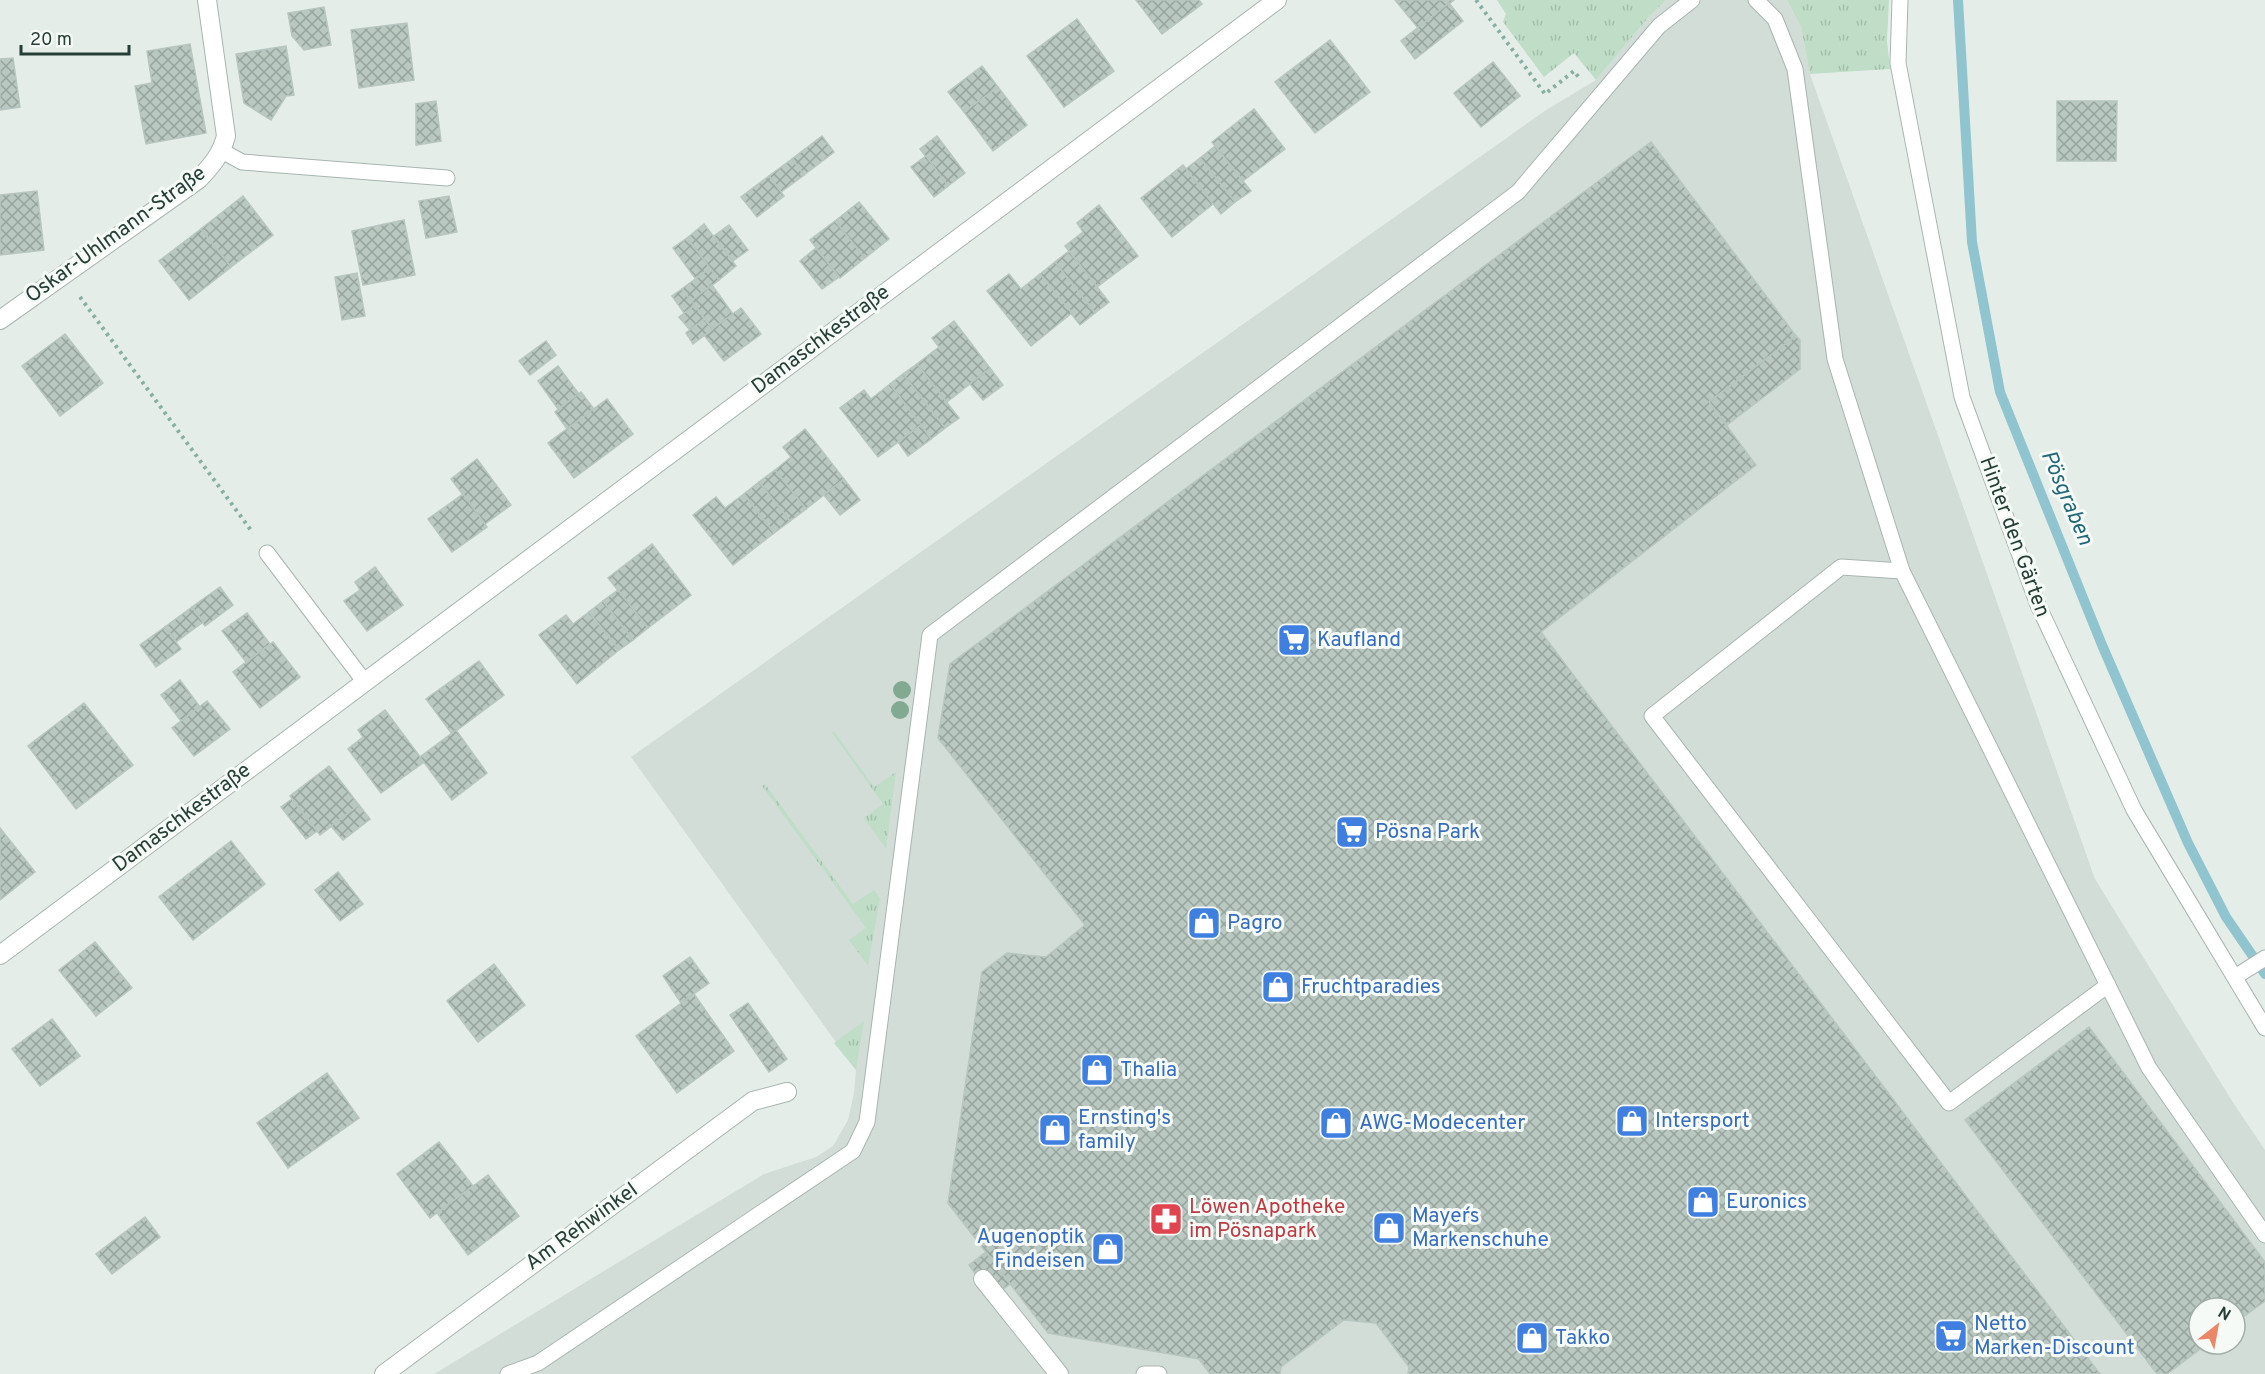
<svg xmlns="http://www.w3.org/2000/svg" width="2265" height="1374" viewBox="0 0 2265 1374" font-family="Overpass,sans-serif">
	<defs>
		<pattern id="grass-tufts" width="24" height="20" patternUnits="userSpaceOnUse" patternTransform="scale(1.5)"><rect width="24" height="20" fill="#bfddc7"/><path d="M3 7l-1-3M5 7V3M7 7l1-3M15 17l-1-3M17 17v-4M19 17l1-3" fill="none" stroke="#a4bfac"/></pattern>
		<pattern id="building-cross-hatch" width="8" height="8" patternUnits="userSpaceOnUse" patternTransform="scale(1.5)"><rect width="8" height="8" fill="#bac8c2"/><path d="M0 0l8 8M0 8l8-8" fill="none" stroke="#97a49e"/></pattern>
	</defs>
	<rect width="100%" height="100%" fill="#e5ede9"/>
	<path fill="#d3ddd8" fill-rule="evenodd" d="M1666,0H1787L1801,27L1810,74L2095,879L2234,1104L2265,1150V1374H434L764,1174L816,1157L833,1146L848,1120L854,1093L856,1070L631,757L1546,110L1596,80L1647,19ZM2199,1308H2235V1344H2199Z"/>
	<g fill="url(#grass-tufts)">
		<polygon points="1497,0 1666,0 1647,19 1596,80 1574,53 1544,77 1503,22 1506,14"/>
		<polygon points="1787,0 1889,0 1887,41 1890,69 1810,74 1801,27"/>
		<polygon points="834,731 874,787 896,772 886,849 864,818 883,804 832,733"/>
		<polygon points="765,784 853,904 874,890 880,898 868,966 849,940 866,928 762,786"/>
		<polygon points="864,1021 856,1070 834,1043"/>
	</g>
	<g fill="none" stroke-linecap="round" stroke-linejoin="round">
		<polyline stroke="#90c4cf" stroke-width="10" points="1958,0 1972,242 2000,392 2102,645 2188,843 2226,917 2265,974"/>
	</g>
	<g fill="url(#building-cross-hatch)" stroke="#b7c6c0" stroke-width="1.5">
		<polygon points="1136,0 1199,0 1202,4 1162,34"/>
		<polygon points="1395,0 1454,0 1418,28"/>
		<polygon points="1449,3 1463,21 1415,59 1401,41"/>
		<polygon points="324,7 331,45 304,50 292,36 288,13"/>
		<polygon points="1077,19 1114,71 1064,107 1027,56"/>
		<polygon points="407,23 414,80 359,88 351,30"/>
		<polygon points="1330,40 1370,92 1315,133 1275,82"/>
		<polygon points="190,44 206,133 146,144 135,86 152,83 147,51"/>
		<polygon points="286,46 294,95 286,96 271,120 244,103 236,54"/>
		<polygon points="13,58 20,107 0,110 0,59"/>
		<polygon points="1493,62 1520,96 1481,127 1454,93"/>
		<polygon points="982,66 998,87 964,112 948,92"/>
		<polygon points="998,87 1027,125 993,151 964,112"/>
		<polygon points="436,101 441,141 416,145 416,104"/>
		<polygon points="2057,101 2117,101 2116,161 2057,161"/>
		<polygon points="1254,109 1285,149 1243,181 1212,142"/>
		<polygon points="822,136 834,152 804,175 792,159"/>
		<polygon points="937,136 965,173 948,186 920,149"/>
		<polygon points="1651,142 1796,336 1709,402 1756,465 1541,632 2100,1374 1408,1374 1409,1367 1376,1323 1344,1320 1281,1367 1280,1374 1210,1374 1199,1359 1048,1333 948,1203 982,972 1007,953 1046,957 1085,925 938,738 950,664"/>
		<polygon points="1215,146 1251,191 1235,202 1200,158"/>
		<polygon points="926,156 948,186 934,197 911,167"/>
		<polygon points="1200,158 1235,202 1221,214 1186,169"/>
		<polygon points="792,159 804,175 781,192 769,176"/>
		<polygon points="1183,165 1213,204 1172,237 1141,198"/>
		<polygon points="769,176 784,196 757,217 741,197"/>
		<polygon points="37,191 44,250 0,255 0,195"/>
		<polygon points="243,196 273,235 231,267 201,229"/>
		<polygon points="449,196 457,232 426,238 419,201"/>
		<polygon points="859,202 889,239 865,258 835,221"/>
		<polygon points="1099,205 1138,256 1097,287 1065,246 1083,232 1077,223"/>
		<polygon points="404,220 415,275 363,285 352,231"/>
		<polygon points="835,221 865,258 840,278 810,240"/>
		<polygon points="704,224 736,266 719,280 687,238"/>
		<polygon points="729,225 748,250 733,261 714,236"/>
		<polygon points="201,229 231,267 189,300 159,261"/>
		<polygon points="687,238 710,268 695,278 673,248"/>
		<polygon points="816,248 839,277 822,289 800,261"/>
		<polygon points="1069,251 1109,302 1095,313 1055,262"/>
		<polygon points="1055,262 1095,313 1080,325 1040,274"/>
		<polygon points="710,268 719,280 691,301 682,289"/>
		<polygon points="357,273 365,316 342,320 335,277"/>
		<polygon points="1009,274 1021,289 1040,274 1072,313 1031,346 987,291"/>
		<polygon points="712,285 733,314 713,329 691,301"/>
		<polygon points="682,289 695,305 684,313 672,296"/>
		<polygon points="695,305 704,319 690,330 679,317"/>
		<polygon points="741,308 761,334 724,361 704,335"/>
		<polygon points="704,319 713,329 693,344 686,333"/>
		<polygon points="954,321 990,368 947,402 917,364 939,347 932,338"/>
		<polygon points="65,334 103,383 60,416 22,366"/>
		<polygon points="1796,336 1800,340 1800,369 1727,425 1709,402"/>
		<polygon points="546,341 556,355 530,375 519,361"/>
		<polygon points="917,364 959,418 945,428 903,374"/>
		<polygon points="558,366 579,394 558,409 538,381"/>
		<polygon points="990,368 1003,385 983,400 970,384"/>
		<polygon points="903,374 945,428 931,439 890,384"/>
		<polygon points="890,384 921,425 878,457 840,408 864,390 871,399"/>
		<polygon points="581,392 594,409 567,429 555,412"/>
		<polygon points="607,399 633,434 574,478 548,443"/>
		<polygon points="921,425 931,439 908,456 898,442"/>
		<polygon points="805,429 844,479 806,509 775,470 791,457 783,447"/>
		<polygon points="477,459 511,505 485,524 451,479"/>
		<polygon points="775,470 806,509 790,521 759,482"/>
		<polygon points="844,479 860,500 840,515 824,495"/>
		<polygon points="759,482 790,521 774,533 744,494"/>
		<polygon points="463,494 487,527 452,552 428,519"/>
		<polygon points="744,494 774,533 733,565 693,515 716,497 725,508"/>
		<polygon points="652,544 691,595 648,628 608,578"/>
		<polygon points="375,567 403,605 367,631 344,601 360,590 355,582"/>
		<polygon points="220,587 233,605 205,626 192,607"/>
		<polygon points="618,590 648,628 633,640 603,601"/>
		<polygon points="603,601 633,640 619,650 589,612"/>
		<polygon points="192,607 203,622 176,642 165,627"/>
		<polygon points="589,612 619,650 577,684 539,635 566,615 573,624"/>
		<polygon points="247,613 270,644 246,662 222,631"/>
		<polygon points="165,627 181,649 156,667 140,645"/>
		<polygon points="273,642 300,677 260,708 233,672"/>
		<polygon points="479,661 504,695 452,734 426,699"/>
		<polygon points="180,680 200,707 181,721 161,695"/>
		<polygon points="207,701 230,729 194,756 172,728"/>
		<polygon points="84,703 133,765 76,809 28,746"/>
		<polygon points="385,710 424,762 381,793 348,749 363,737 358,730"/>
		<polygon points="456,730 487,773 452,800 420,757"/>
		<polygon points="329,766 359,805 320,835 290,796"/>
		<polygon points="292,799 317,831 306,839 281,807"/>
		<polygon points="359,805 370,819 343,840 331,826"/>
		<polygon points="0,828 35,872 0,900"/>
		<polygon points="231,841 265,884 193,940 159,897"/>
		<polygon points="338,872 363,904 340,921 315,890"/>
		<polygon points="95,942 132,988 96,1016 59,970"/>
		<polygon points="690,957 709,983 681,1003 663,976"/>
		<polygon points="494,964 525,1005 478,1042 447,1001"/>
		<polygon points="694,994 734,1051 677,1093 636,1036"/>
		<polygon points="748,1003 787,1059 769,1072 730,1015"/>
		<polygon points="52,1019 80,1056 40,1086 12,1049"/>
		<polygon points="2089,1027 2265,1262 2265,1301 2235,1323 2235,1308 2199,1308 2199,1344 2207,1344 2167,1374 2157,1374 1965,1120"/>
		<polygon points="327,1073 359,1118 288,1168 257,1123"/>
		<polygon points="439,1142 473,1186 430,1218 397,1174"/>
		<polygon points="488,1175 519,1216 468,1255 437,1213"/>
		<polygon points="145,1217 160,1237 112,1274 96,1254"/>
		<polygon points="986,1252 1010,1284 992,1297 969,1265"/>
	</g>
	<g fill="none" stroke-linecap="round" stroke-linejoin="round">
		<g stroke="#a8b5b0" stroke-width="17">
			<g id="lane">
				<polyline points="1756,0 1775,19 1795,69 1835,359 1902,571 2149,1068 2265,1235"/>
				<polyline points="1900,0 1898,63 1962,397 2038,605 2134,810 2265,1028"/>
				<polyline points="222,151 242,162 447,178"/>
				<polyline points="267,553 364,681"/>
				<polyline points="1902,571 1841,567 1652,716 1949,1103 2108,985"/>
				<polyline points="2235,977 2265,958"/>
				<polyline points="508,1374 538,1363 853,1151 867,1122 930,635 1518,192 1659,26 1692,0"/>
				<polyline points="1144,1374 1159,1374"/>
			</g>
		</g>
		<g stroke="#a8b5b0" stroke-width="20">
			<g id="street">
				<path d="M0,320L199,179C212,165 221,155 226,136L207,0"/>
				<polyline points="0,955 1277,0"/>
				<polyline points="983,1279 1059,1374"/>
				<polyline points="384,1374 753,1101 787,1092"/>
			</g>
		</g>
		<g stroke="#87afa3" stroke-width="4" stroke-dasharray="3 4.5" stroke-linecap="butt">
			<polyline points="1476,0 1545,94 1574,71 1580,79"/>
			<polyline points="80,297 253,533"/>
		</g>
		<use href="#lane" stroke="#fff" stroke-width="15"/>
		<use href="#street" stroke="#fff" stroke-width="18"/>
	</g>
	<g fill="#82aa92">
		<circle cx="902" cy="690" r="9"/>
		<circle cx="900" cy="710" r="9"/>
	</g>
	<defs>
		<g id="supermarket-square" transform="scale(1.725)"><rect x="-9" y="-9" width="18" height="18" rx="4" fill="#3f7fe0" stroke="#f5faf7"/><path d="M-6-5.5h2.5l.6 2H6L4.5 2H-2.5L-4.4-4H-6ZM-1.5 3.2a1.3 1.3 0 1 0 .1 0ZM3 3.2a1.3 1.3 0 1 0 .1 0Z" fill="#fff"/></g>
		<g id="shop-square" transform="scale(1.725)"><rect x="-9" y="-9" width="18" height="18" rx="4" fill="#3f7fe0" stroke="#f5faf7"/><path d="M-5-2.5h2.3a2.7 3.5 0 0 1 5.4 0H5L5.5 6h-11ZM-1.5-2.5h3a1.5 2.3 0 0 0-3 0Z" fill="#fff"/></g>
		<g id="pharmacy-square" transform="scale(1.725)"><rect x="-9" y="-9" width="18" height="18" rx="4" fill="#e0444e" stroke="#f5faf7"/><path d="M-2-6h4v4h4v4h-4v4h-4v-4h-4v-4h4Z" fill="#fff"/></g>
	</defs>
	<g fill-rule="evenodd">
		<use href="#supermarket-square" x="1294" y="640"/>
		<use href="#supermarket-square" x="1352" y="832"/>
		<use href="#shop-square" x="1204" y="923"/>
		<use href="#shop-square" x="1278" y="987"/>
		<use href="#shop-square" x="1097" y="1070"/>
		<use href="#shop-square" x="1632" y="1121"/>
		<use href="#shop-square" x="1336" y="1123"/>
		<use href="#shop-square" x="1055" y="1130"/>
		<use href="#shop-square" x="1703" y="1202"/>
		<use href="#pharmacy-square" x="1166" y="1219"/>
		<use href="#shop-square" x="1389" y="1228"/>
		<use href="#shop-square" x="1108" y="1249"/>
		<use href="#supermarket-square" x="1951" y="1336"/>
		<use href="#shop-square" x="1532" y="1338"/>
	</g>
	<g text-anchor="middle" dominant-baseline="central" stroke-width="6" stroke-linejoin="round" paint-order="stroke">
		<g font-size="21" fill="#253e37" stroke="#f5faf7">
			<text transform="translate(116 235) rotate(-36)">Oskar-Uhlmann-Straße</text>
			<text transform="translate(821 340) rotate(-37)">Damaschkestraße</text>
			<text transform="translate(2014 537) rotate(70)">Hinter den Gärten</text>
			<text transform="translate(182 818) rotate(-37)">Damaschkestraße</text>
			<text transform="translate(582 1227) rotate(-36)">Am Rehwinkel</text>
		</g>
		<g font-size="21" fill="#366cbe" stroke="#f5faf7" text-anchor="start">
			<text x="1317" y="640">Kaufland</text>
			<text x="1375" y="832">Pösna Park</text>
			<text x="1227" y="923">Pagro</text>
			<text x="1301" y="987">Fruchtparadies</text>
			<text x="1120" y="1070">Thalia</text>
			<text x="1078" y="1118">Ernsting's<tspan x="1078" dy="24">family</tspan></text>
			<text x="1655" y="1121">Intersport</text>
			<text x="1359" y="1123">AWG-Modecenter</text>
			<text x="1726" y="1202">Euronics</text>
			<text x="1412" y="1216">Mayer´s<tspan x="1412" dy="24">Markenschuhe</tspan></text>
			<text x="1085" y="1237" text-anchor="end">Augenoptik<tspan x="1085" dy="24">Findeisen</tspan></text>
			<text x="1974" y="1324">Netto<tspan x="1974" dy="24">Marken-Discount</tspan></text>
			<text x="1555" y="1338">Takko</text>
		</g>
		<g font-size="21" fill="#be3a42" stroke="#f5faf7" text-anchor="start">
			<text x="1189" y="1207">Löwen Apotheke<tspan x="1189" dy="24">im Pösnapark</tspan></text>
		</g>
		<g font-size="22" font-style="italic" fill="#226877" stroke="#f5faf7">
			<text transform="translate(2066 498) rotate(67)">Pösgraben</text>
		</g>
	</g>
	<g transform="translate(2217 1326) rotate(31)"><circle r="28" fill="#f5faf7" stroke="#a2afaa" stroke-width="1.5"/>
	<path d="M0-4.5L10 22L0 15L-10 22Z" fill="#ea8766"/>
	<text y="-9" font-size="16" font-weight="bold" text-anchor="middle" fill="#253e37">N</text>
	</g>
	<path d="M21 45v9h108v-9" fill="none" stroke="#253e37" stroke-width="3"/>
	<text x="30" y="45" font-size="18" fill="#253e37" stroke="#f5faf7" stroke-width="4.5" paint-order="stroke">20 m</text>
</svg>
